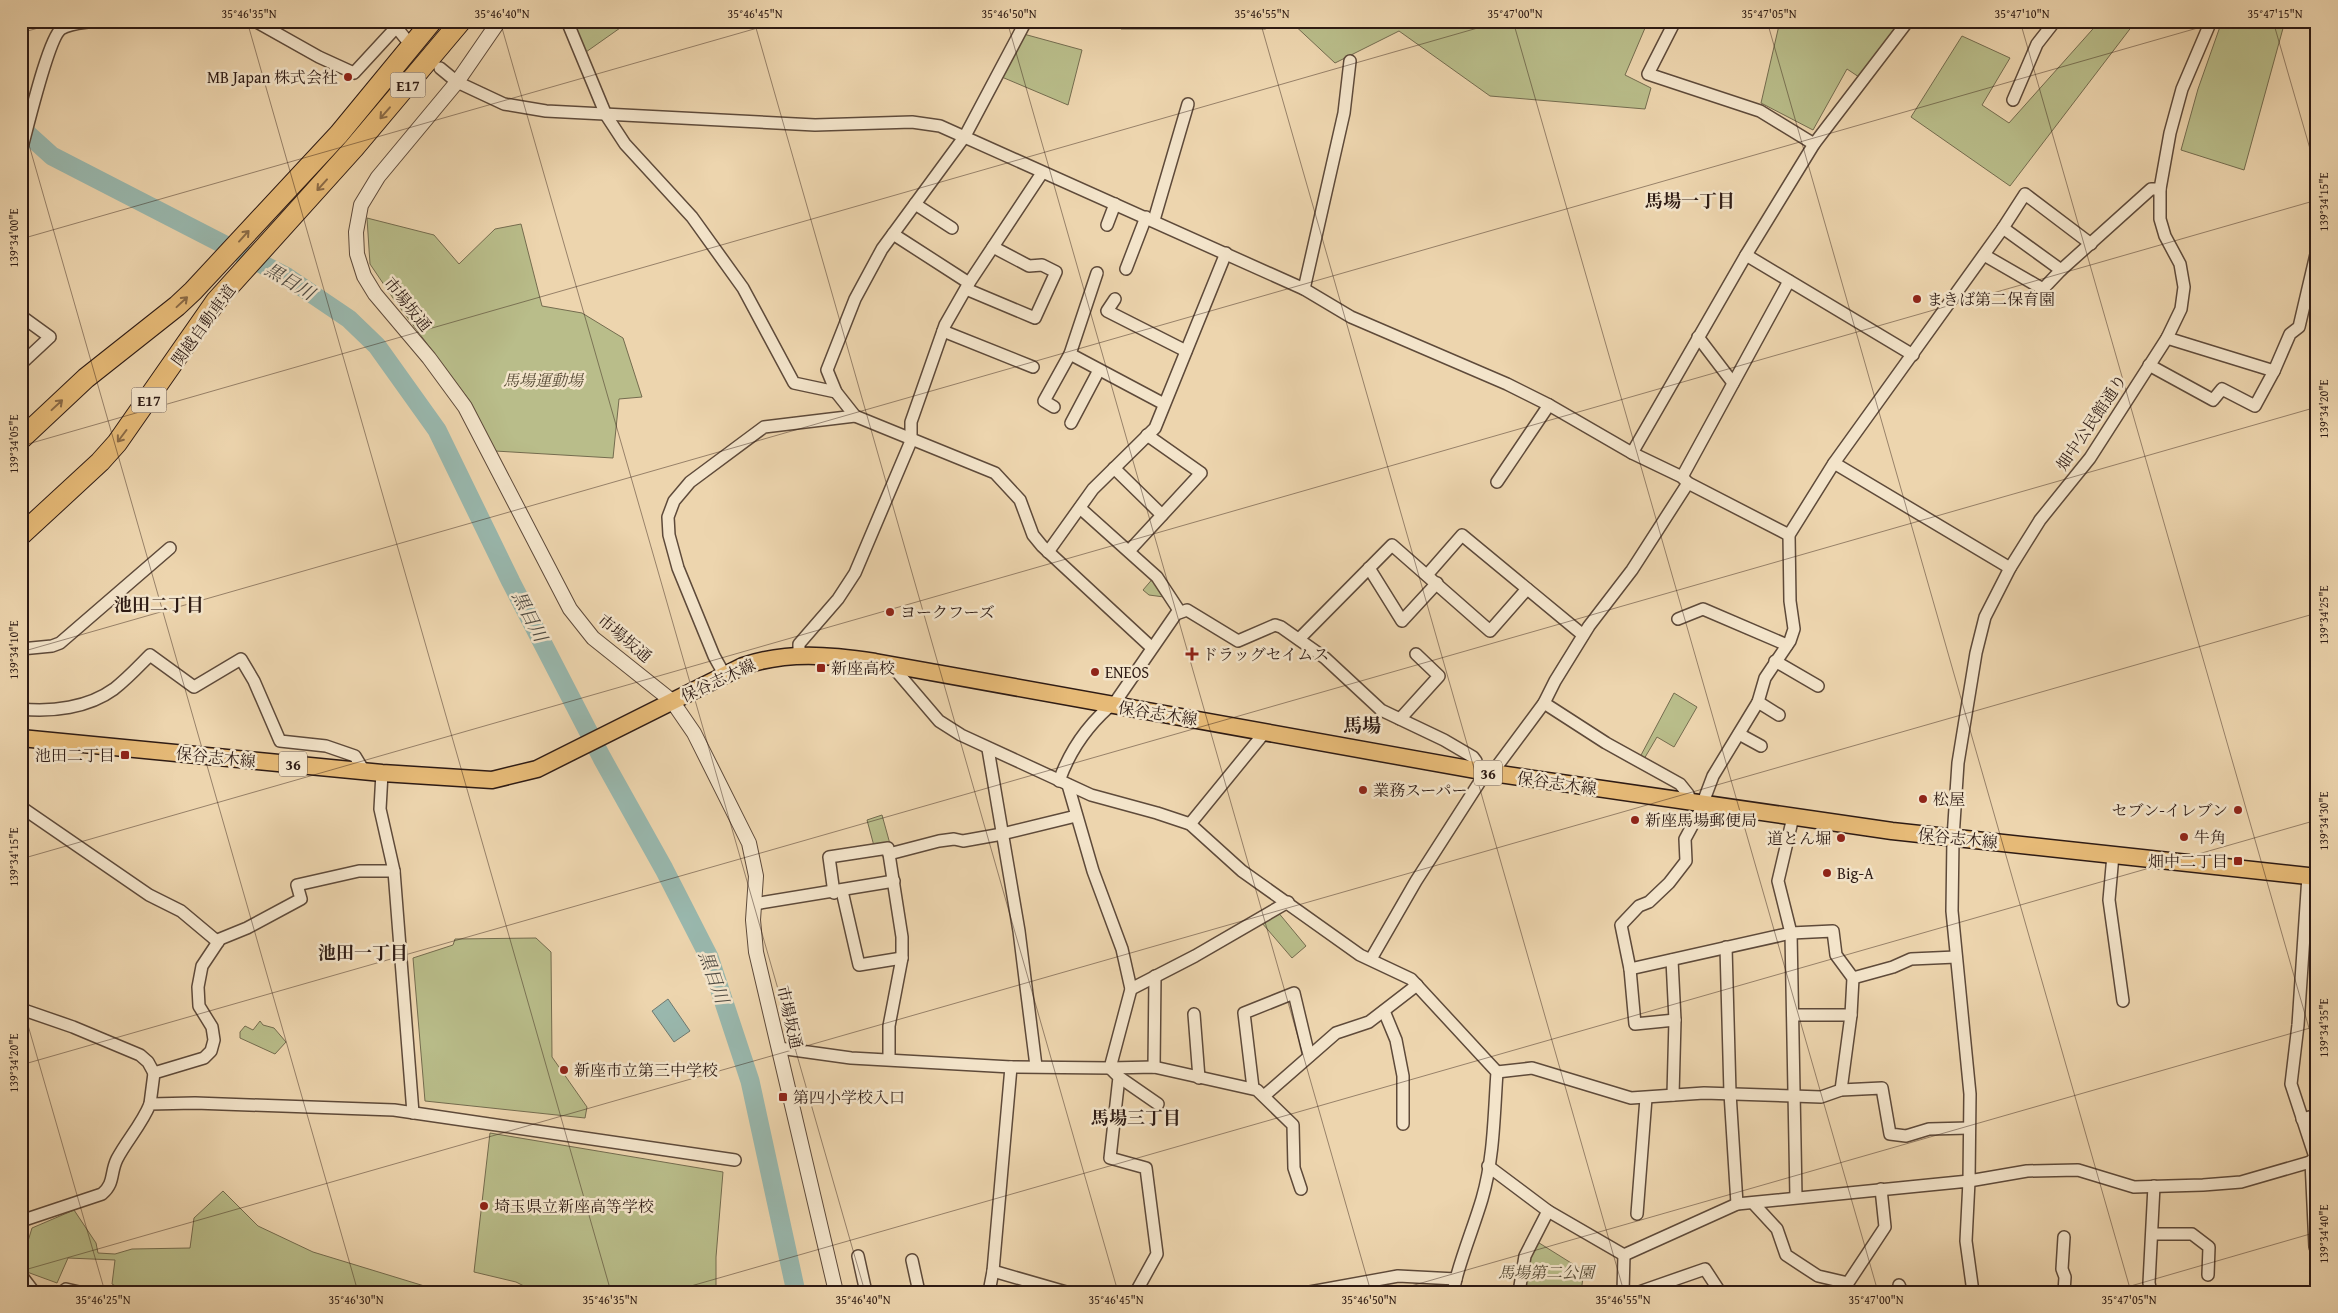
<svg xmlns="http://www.w3.org/2000/svg" width="2338" height="1313" viewBox="0 0 2338 1313" font-family="'Gentium Book Plus','Noto Serif JP',serif">
	<rect width="100%" height="100%" fill="#edd5ae"/>
	<filter id="stains"><feTurbulence type="fractalNoise" baseFrequency=".004" numOctaves="4"/><feColorMatrix values="0 0 0 0 .2 0 0 0 0 .09 0 0 0 0 .02 0 0 0 .5 -.17"/></filter>
	<radialGradient id="worn" r=".72"><stop offset=".6" stop-color="#630" stop-opacity="0"/><stop offset="1" stop-color="#630" stop-opacity=".3"/></radialGradient>
	<g fill="#b9bd8a" stroke="#746c4f">
		<polygon points="573,21 630,21 586,52"/>
		<polygon points="1121,21 1290,21 1265,29 1121,29"/>
		<polygon points="1290,21 1648,21 1625,75 1651,88 1645,109 1490,96 1399,31 1335,63"/>
		<polygon points="1780,21 1902,21 1859,77 1847,69 1813,130 1761,103"/>
		<polygon points="2100,21 2136,21 2010,186 1911,117 1962,36 2010,58 1982,105 2009,123"/>
		<polygon points="2222,21 2285,21 2244,170 2181,150 2198,89"/>
		<polygon points="1020,33 1082,50 1068,105 997,75"/>
		<polygon points="367,218 434,235 459,264 495,229 521,224 542,306 582,313 623,338 642,397 619,399 613,458 495,451 470,401 395,301 370,264"/>
		<polygon points="1155,576 1175,614 1164,597 1149,595 1143,590"/>
		<polygon points="1674,693 1697,707 1674,747 1657,737 1644,759 1640,757"/>
		<polygon points="882,815 890,844 874,846 867,820"/>
		<polygon points="1277,911 1306,946 1292,958 1262,923"/>
		<polygon points="536,938 551,952 552,1057 587,1107 585,1118 425,1101 413,958 453,945 455,939"/>
		<polygon points="260,1021 263,1025 274,1028 286,1042 275,1054 240,1038 240,1032 245,1026 253,1030"/>
		<polygon points="490,1133 723,1172 716,1257 716,1292 536,1292 516,1282 474,1272"/>
		<polygon points="223,1191 258,1226 313,1252 444,1292 126,1292 112,1284 115,1260 68,1258 57,1283 27,1272 21,1264 32,1228 74,1210 96,1243 98,1253 115,1254 132,1249 190,1248 194,1218"/>
		<polygon points="1536,1241 1584,1271 1581,1292 1522,1292 1529,1257"/>
	</g>
	<polygon fill="#99b8ae" stroke="#6e7970" points="668,999 690,1031 674,1042 652,1011"/>
	<g fill="none" stroke-linecap="round" stroke-linejoin="round">
		<polyline stroke="#99b8ae" stroke-width="19" points="21,128 52,156 287,277 349,319 377,346 437,430 511,582 602,758 664,869 709,957 750,1081 796,1292"/>
		<g stroke="#5e4a3a" stroke-width="14">
			<g id="minor">
				<polyline points="255,21 319,57 354,73 402,21"/>
				<polyline points="567,21 606,115 625,144 692,217 743,288 794,383 836,392"/>
				<polyline points="1026,21 965,136 882,249 855,299 827,370 836,392 855,416 995,473 1020,500 1033,535 1042,546 1151,647"/>
				<polyline points="1675,21 1648,74 1760,111 1814,144"/>
				<polyline points="2211,21 2182,89 2170,133 2160,189 2160,219 2165,236 2180,264 2184,287 2181,309 2167,338 2090,458 2040,520 2010,568 1985,617 1976,653 1958,763 1953,838 1952,911 1970,1094 1969,1181 2027,1171 2078,1170 2134,1187 2203,1185 2241,1182 2317,1160"/>
				<polyline points="397,28 405,38"/>
				<polyline points="440,68 457,82 504,104 546,111 815,125 912,122 940,126 1304,289 1351,317 1507,384 1549,405 1632,453 1682,477 1688,483 1789,535"/>
				<polyline points="2013,100 2037,44 2055,21"/>
				<path d="M21,151C27,130 48,39 61,29C70,23 84,23 95,21"/>
				<polyline points="915,204 952,228"/>
				<polyline points="1154,220 1188,104"/>
				<polyline points="1107,225 1115,204"/>
				<polyline points="2003,228 2025,194 2091,244"/>
				<polyline points="893,234 969,283"/>
				<polyline points="1746,255 1913,355"/>
				<polyline points="1984,255 2043,289 2061,270"/>
				<polyline points="1126,269 1146,217"/>
				<polyline points="966,289 1035,318 1056,272 1042,265 1029,266 993,247"/>
				<polyline points="1304,289 1344,113 1350,61"/>
				<polyline points="1115,299 1107,311 1186,351"/>
				<polyline points="21,316 50,337 21,364"/>
				<polyline points="943,331 1033,367"/>
				<polyline points="1698,337 1733,383"/>
				<polyline points="2167,338 2274,371 2290,334 2299,327 2317,250"/>
				<polyline points="1070,354 1164,404"/>
				<polyline points="2149,365 2213,400 2222,389 2255,406 2274,371"/>
				<polyline points="1054,407 1044,401 1070,354 1097,273"/>
				<polyline points="1071,423 1099,370"/>
				<polyline points="1632,453 1746,255 1814,144 1908,21"/>
				<polyline points="1834,463 2010,568"/>
				<polyline points="1114,468 1162,515"/>
				<polyline points="1682,477 1789,281"/>
				<polyline points="1497,482 1549,405"/>
				<polyline points="1080,508 1157,577 1180,612"/>
				<polyline points="1129,551 1201,473 1147,435"/>
				<polyline points="1048,552 1093,489 1155,428 1226,253"/>
				<polyline points="1369,568 1402,621 1437,583"/>
				<polyline points="1427,575 1462,535 1583,635"/>
				<polyline points="1678,619 1703,609 1787,645"/>
				<polyline points="1299,639 1392,545 1490,631 1527,589"/>
				<polyline points="21,649 52,646 60,643 170,548"/>
				<polyline points="799,655 799,644 838,599 855,573 911,441 911,422 945,325 969,283 1042,173"/>
				<polyline points="1775,661 1818,686"/>
				<path d="M892,666L939,721L961,735L1091,795L1157,813L1190,824L1242,871L1360,955L1411,979L1497,1072C1494,1114 1494,1158 1482,1199C1474,1226 1463,1252 1456,1279L1398,1276L1310,1292"/>
				<polyline points="724,674 714,656 678,568 669,535 668,517 674,501 690,482 764,427 855,416"/>
				<polyline points="1758,702 1779,715"/>
				<polyline points="1544,703 1606,743 1680,784 1688,794 1690,802"/>
				<path d="M21,709C52,712 88,708 114,689C127,679 139,666 150,655L194,687L241,659L254,681L280,741L326,746L355,756L364,771"/>
				<polyline points="1400,719 1439,676 1416,654"/>
				<polyline points="1739,734 1761,746"/>
				<polyline points="988,749 1019,931 1036,1066"/>
				<polyline points="382,773 380,809 394,871 413,1113"/>
				<polyline points="1492,773 1544,703 1555,681 1589,626 1632,570 1688,483"/>
				<path d="M1059,781C1070,750 1090,722 1116,701L1176,614L1187,610L1238,641L1275,625L1281,627L1325,658L1381,710L1444,740L1473,757L1476,761V770"/>
				<polyline points="21,807 149,895 181,911 218,942"/>
				<polyline points="1793,817 1778,881 1791,933 1796,1197"/>
				<polyline points="1190,824 1265,732"/>
				<polyline points="2113,855 2109,900 2123,1001"/>
				<polyline points="2308,876 2298,1025 2291,1084 2316,1160"/>
				<polyline points="842,891 859,965 902,958"/>
				<polyline points="834,893 829,857 888,848 889,854 939,841 954,839 963,841 1002,834 1076,816"/>
				<polyline points="754,904 894,881"/>
				<polyline points="1726,947 1730,1093 1737,1204"/>
				<polyline points="1371,959 1416,881 1486,772"/>
				<polyline points="1672,960 1675,1020 1673,1095"/>
				<polyline points="1630,969 1791,933 1833,931 1836,955 1853,978 1851,1015 1841,1090"/>
				<polyline points="1853,978 1893,967 1911,959 1956,957"/>
				<polyline points="1131,989 1195,956 1288,902"/>
				<polyline points="21,1009 73,1027 140,1055 148,1062 154,1073"/>
				<polyline points="1384,1011 1396,1040 1403,1076 1403,1124"/>
				<polyline points="1194,1014 1199,1078"/>
				<polyline points="1793,1015 1851,1015"/>
				<polyline points="1675,1020 1635,1024 1630,969 1621,925 1639,906 1649,902 1669,883 1686,861 1685,839 1699,813 1713,776 1758,702 1765,678 1790,641 1794,629 1790,601 1789,535 1834,463 2003,228 2061,270 2151,189 2160,189"/>
				<polyline points="779,1048 851,1058 1011,1067 1110,1068 1131,989 1122,949 1093,871 1068,785"/>
				<polyline points="889,1059 889,1026 902,958 902,937 889,854"/>
				<polyline points="1154,1067 1155,976"/>
				<polyline points="1110,1068 1154,1067 1257,1090 1293,1125 1294,1168 1301,1189"/>
				<polyline points="1110,1068 1119,1077 1110,1158 1146,1168 1157,1254 1136,1292"/>
				<polyline points="1497,1072 1532,1068 1631,1098 1704,1093 1821,1097 1841,1090 1882,1088 1890,1134 1906,1136 1929,1129 1969,1128"/>
				<polyline points="1119,1077 1158,1104"/>
				<polyline points="1253,1088 1244,1013 1294,993 1309,1056"/>
				<polyline points="1264,1096 1336,1033 1369,1022 1417,985"/>
				<polyline points="150,1104 154,1073 204,1058 211,1051 214,1040 212,1027 199,1006 198,987 202,966 220,939 247,928 301,899 297,885 359,871 394,871"/>
				<polyline points="2302,1119 2317,1115"/>
				<polyline points="2311,1161 2315,1247"/>
				<polyline points="1488,1166 1548,1211 1624,1255"/>
				<polyline points="1753,1203 1777,1229 1786,1255 1818,1276 1848,1283 1885,1227 1881,1189"/>
				<polyline points="1637,1214 1646,1098"/>
				<path d="M21,1221L102,1194C115,1183 110,1173 117,1159C127,1140 142,1124 150,1104L195,1103L394,1110L735,1160"/>
				<polyline points="2152,1234 2192,1234 2209,1247 2208,1275"/>
				<polyline points="1624,1255 1737,1204 1969,1181 1966,1241 1973,1292"/>
				<polyline points="858,1256 866,1292"/>
				<polyline points="912,1260 919,1292"/>
				<polyline points="993,1271 1066,1292"/>
				<polyline points="21,1275 34,1292"/>
				<polyline points="1899,1285 1902,1292"/>
				<polyline points="62,1292 66,1289 79,1292"/>
				<polyline points="989,1292 993,1271 1011,1067"/>
				<polyline points="1453,1292 1456,1279"/>
				<polyline points="1519,1292 1525,1256 1548,1211"/>
				<polyline points="1623,1292 1624,1255"/>
				<polyline points="1639,1292 1705,1269 1720,1292"/>
				<polyline points="2064,1292 2065,1277 2062,1269 2064,1237"/>
				<polyline points="2151,1292 2149,1283 2154,1186"/>
			</g>
		</g>
		<g stroke="#5e4a3a" stroke-width="16">
			<polyline id="tertiary" points="499,21 457,82 378,177 361,205 356,232 357,254 364,276 375,294 429,358 465,407 570,609 593,638 672,701 694,733 749,843 756,876 753,920 756,952 836,1292"/>
		</g>
		<g stroke="#2e1b14" stroke-width="19">
			<path id="primary" d="M21,738L382,773L492,780L537,769L743,666C787,651 830,655 875,662L1486,772L1892,831L2317,877"/>
		</g>
		<g stroke="#2e1b14" stroke-width="22">
			<g id="motorway">
				<polyline points="21,439 86,378 177,306 193,291 339,134 432,21"/>
				<polyline points="21,535 100,462 117,443 216,301 354,148 461,21"/>
			</g>
		</g>
		<use href="#minor" stroke="#f3e4ca" stroke-width="11"/>
		<use href="#tertiary" stroke="#f3e4ca" stroke-width="14"/>
		<use href="#primary" stroke="#e6ba77" stroke-width="16"/>
		<use href="#motorway" stroke="#e6ba77" stroke-width="20"/>
	</g>
	<defs><path id="oneway-shaft" d="M-6 0H5M1.5-3L5.5 0L1.5 3" fill="none" stroke-width="1.6" stroke-linecap="round" stroke-linejoin="round" transform="scale(1.25)"/></defs>
	<g stroke="#8a6a46">
		<use href="#oneway-shaft" transform="translate(385 113) rotate(131)"/>
		<use href="#oneway-shaft" transform="translate(322 185) rotate(132)"/>
		<use href="#oneway-shaft" transform="translate(244 236) rotate(-48)"/>
		<use href="#oneway-shaft" transform="translate(182 302) rotate(-43)"/>
		<use href="#oneway-shaft" transform="translate(57 405) rotate(-43)"/>
		<use href="#oneway-shaft" transform="translate(122 436) rotate(127)"/>
	</g>
	<path fill="none" stroke="#2e1b14" stroke-width="1" stroke-opacity="0.45" d="M247,21L611,1292M500,21L865,1292M754,21L1118,1292M1007,21L1371,1292M1260,21L1624,1292M1513,21L1878,1292M1767,21L2131,1292M2020,21L2317,1056M2273,21L2317,173M21,33L62,21M21,117L358,1292M21,239L782,21M21,446L1502,21M21,652L2222,21M21,859L2317,200M21,1001L105,1292M21,1065L2317,407M21,1271L2317,613M670,1292L2317,820M1390,1292L2317,1026M2110,1292L2317,1232"/>
	<g fill="#8f2418" stroke="#f3e4ca" stroke-width="2">
		<circle cx="348" cy="77" r="5"/>
		<circle cx="1917" cy="299" r="5"/>
		<circle cx="890" cy="612" r="5"/>
		<path d="M1189.5 646.5h5v5h5v5h-5v5h-5v-5h-5v-5h5z"/>
		<rect x="816" y="663" width="10" height="10" rx="2.5"/>
		<circle cx="1095" cy="672" r="5"/>
		<rect x="120" y="750" width="10" height="10" rx="2.5"/>
		<circle cx="1363" cy="790" r="5"/>
		<circle cx="1923" cy="799" r="5"/>
		<circle cx="2238" cy="810" r="5"/>
		<circle cx="1635" cy="820" r="5"/>
		<circle cx="2184" cy="837" r="5"/>
		<circle cx="1841" cy="838" r="5"/>
		<rect x="2233" y="856" width="10" height="10" rx="2.5"/>
		<circle cx="1827" cy="873" r="5"/>
		<circle cx="564" cy="1070" r="5"/>
		<rect x="778" y="1092" width="10" height="10" rx="2.5"/>
		<circle cx="484" cy="1206" r="5"/>
	</g>
	<g text-anchor="middle" dominant-baseline="central" stroke-width="5" stroke-linejoin="round" paint-order="stroke">
		<g fill="#f3e4ca" stroke="#69574b" stroke-width="1">
			<rect x="390.5" y="72.5" width="35" height="25" rx="4"/>
			<rect x="131.5" y="387.5" width="35" height="25" rx="4"/>
			<rect x="279" y="751.5" width="28" height="25" rx="4"/>
			<rect x="1474" y="760.5" width="28" height="25" rx="4"/>
		</g>
		<g font-size="15" font-weight="bold" fill="#2e1b14">
			<text x="408" y="85">E17</text>
			<text x="149" y="400">E17</text>
			<text x="293" y="764">36</text>
			<text x="1488" y="773">36</text>
		</g>
		<g font-size="16" fill="#2e1b14" stroke="#f3e4ca" text-anchor="start">
			<text x="338" y="77" text-anchor="end">MB Japan 株式会社</text>
			<text x="1927" y="299">まきば第二保育園</text>
			<text x="900" y="612">ヨークフーズ</text>
			<text x="1202" y="654">ドラッグセイムス</text>
			<text x="831" y="668">新座高校</text>
			<text x="1105" y="672">ENEOS</text>
			<text x="115" y="755" text-anchor="end">池田二丁目</text>
			<text x="1373" y="790">業務スーパー</text>
			<text x="1933" y="799">松屋</text>
			<text x="2228" y="810" text-anchor="end">セブン-イレブン</text>
			<text x="1645" y="820">新座馬場郵便局</text>
			<text x="2194" y="837">牛角</text>
			<text x="1831" y="838" text-anchor="end">道とん堀</text>
			<text x="2228" y="861" text-anchor="end">畑中二丁目</text>
			<text x="1837" y="873">Big-A</text>
			<text x="574" y="1070">新座市立第三中学校</text>
			<text x="793" y="1097">第四小学校入口</text>
			<text x="494" y="1206">埼玉県立新座高等学校</text>
		</g>
		<g font-size="16" fill="#2e1b14" stroke="#f3e4ca">
			<text transform="translate(408 304) rotate(51)">市場坂通</text>
			<text transform="translate(203 325) rotate(-54)">関越自動車道</text>
			<text transform="translate(2091 422) rotate(-56)">畑中公民館通り</text>
			<text transform="translate(625 638) rotate(40)">市場坂通</text>
			<text transform="translate(718 680) rotate(-25)">保谷志木線</text>
			<text transform="translate(1158 713) rotate(9)">保谷志木線</text>
			<text transform="translate(216 757) rotate(6)">保谷志木線</text>
			<text transform="translate(1557 783) rotate(8)">保谷志木線</text>
			<text transform="translate(1958 838) rotate(6)">保谷志木線</text>
			<text transform="translate(790 1017) rotate(77)">市場坂通</text>
		</g>
		<g font-size="16" font-style="italic" fill="#584c37" stroke="#f3e4ca">
			<text x="543" y="380">馬場運動場</text>
			<text x="1546" y="1272">馬場第二公園</text>
		</g>
		<g font-size="18" font-weight="bold" fill="#2e1b14" stroke="#f3e4ca">
			<text x="1690" y="200">馬場一丁目</text>
			<text x="159" y="604">池田二丁目</text>
			<text x="363" y="952">池田一丁目</text>
			<text x="1136" y="1117">馬場三丁目</text>
		</g>
		<g font-size="18" font-style="italic" fill="#4e4a42" stroke="#f3e4ca">
			<text transform="translate(290 281) rotate(31)">黒目川</text>
			<text transform="translate(530 616) rotate(63)">黒目川</text>
			<text transform="translate(714 977) rotate(70)">黒目川</text>
		</g>
		<g font-size="19" font-weight="bold" fill="#2e1b14" stroke="#f3e4ca">
			<text x="1362" y="725">馬場</text>
		</g>
	</g>
	<rect width="2338" height="1313" fill="none" stroke="#edd5ae" stroke-width="55"/>
	<rect x="28" y="28" width="2282" height="1258" fill="none" stroke="#2e1b14" stroke-width="2"/>
	<g font-size="12" text-anchor="middle" fill="#2e1b14">
		<text x="249" y="18">35°46'35"N</text>
		<text x="502" y="18">35°46'40"N</text>
		<text x="755" y="18">35°46'45"N</text>
		<text x="1009" y="18">35°46'50"N</text>
		<text x="1262" y="18">35°46'55"N</text>
		<text x="1515" y="18">35°47'00"N</text>
		<text x="1769" y="18">35°47'05"N</text>
		<text x="2022" y="18">35°47'10"N</text>
		<text x="2275" y="18">35°47'15"N</text>
		<text transform="translate(2324 202) rotate(-90)" y="4">139°34'15"E</text>
		<text transform="translate(14 238) rotate(-90)" y="4">139°34'00"E</text>
		<text transform="translate(2324 409) rotate(-90)" y="4">139°34'20"E</text>
		<text transform="translate(14 444) rotate(-90)" y="4">139°34'05"E</text>
		<text transform="translate(2324 615) rotate(-90)" y="4">139°34'25"E</text>
		<text transform="translate(14 650) rotate(-90)" y="4">139°34'10"E</text>
		<text transform="translate(2324 821) rotate(-90)" y="4">139°34'30"E</text>
		<text transform="translate(14 857) rotate(-90)" y="4">139°34'15"E</text>
		<text transform="translate(2324 1028) rotate(-90)" y="4">139°34'35"E</text>
		<text transform="translate(14 1063) rotate(-90)" y="4">139°34'20"E</text>
		<text transform="translate(2324 1234) rotate(-90)" y="4">139°34'40"E</text>
		<text x="103" y="1304">35°46'25"N</text>
		<text x="356" y="1304">35°46'30"N</text>
		<text x="610" y="1304">35°46'35"N</text>
		<text x="863" y="1304">35°46'40"N</text>
		<text x="1116" y="1304">35°46'45"N</text>
		<text x="1369" y="1304">35°46'50"N</text>
		<text x="1623" y="1304">35°46'55"N</text>
		<text x="1876" y="1304">35°47'00"N</text>
		<text x="2129" y="1304">35°47'05"N</text>
	</g>
	<rect width="100%" height="100%" filter="url(#stains)"/>
	<rect width="100%" height="100%" fill="url(#worn)"/>
</svg>
